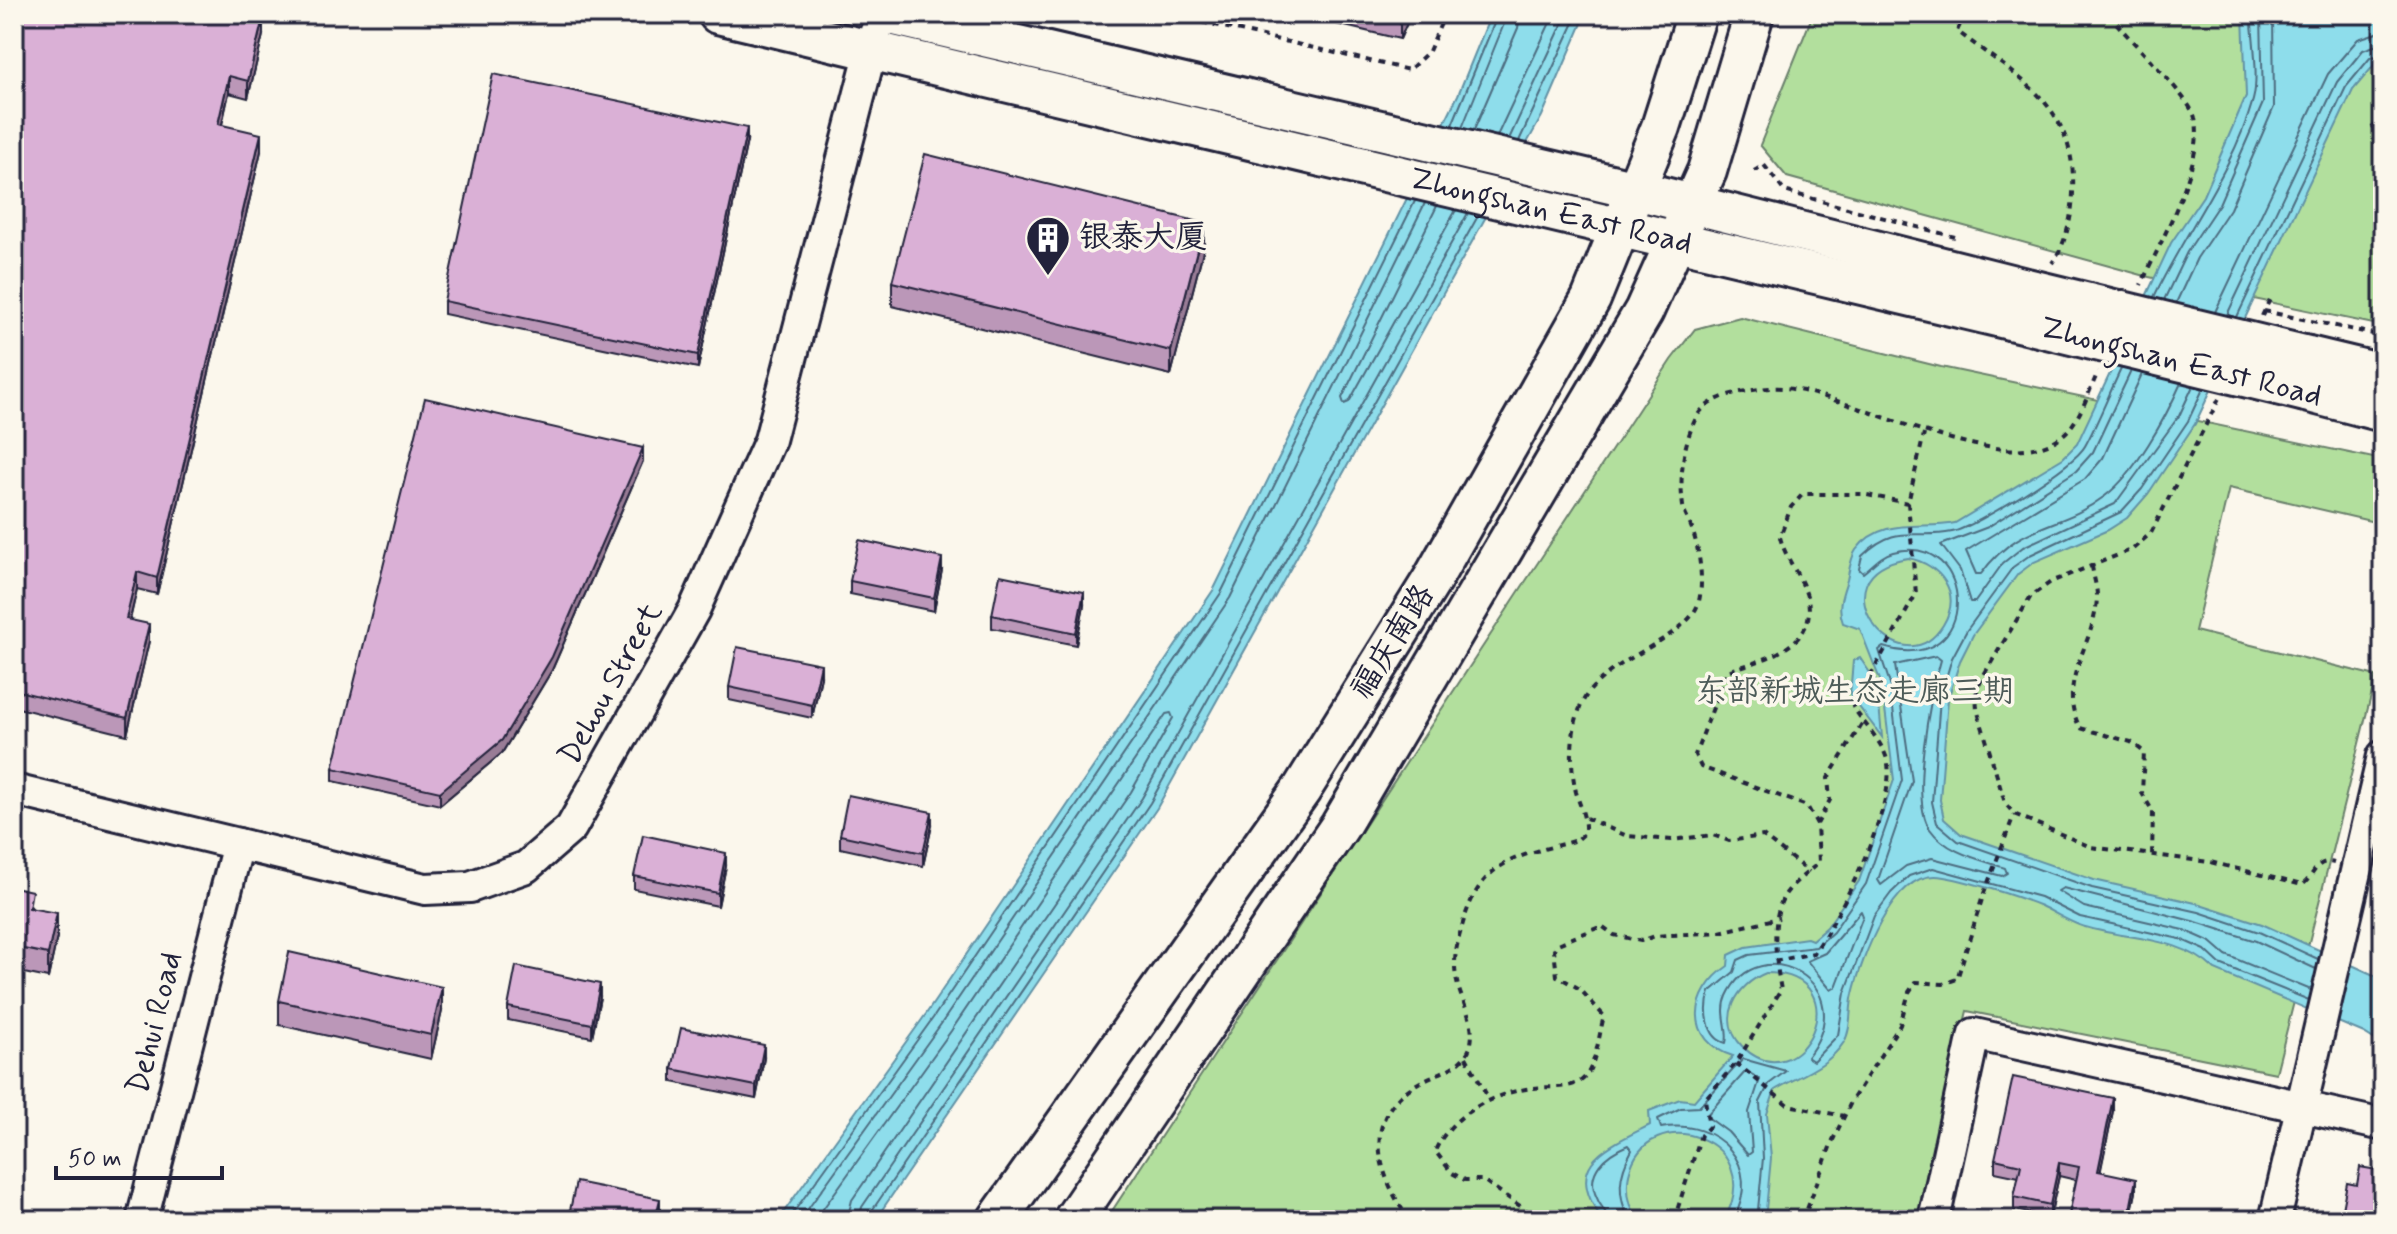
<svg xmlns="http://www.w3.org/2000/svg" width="2397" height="1234" viewBox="0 0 2397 1234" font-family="Mynerve,'LXGW WenKai TC',sans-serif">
	<rect width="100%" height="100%" fill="#fbf7ec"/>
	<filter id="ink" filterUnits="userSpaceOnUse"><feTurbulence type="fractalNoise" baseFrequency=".0125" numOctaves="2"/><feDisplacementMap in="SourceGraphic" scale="16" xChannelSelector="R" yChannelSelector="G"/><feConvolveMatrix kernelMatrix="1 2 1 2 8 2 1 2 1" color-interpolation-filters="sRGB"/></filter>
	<g filter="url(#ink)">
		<g fill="#b2df9d" stroke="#6a806c" stroke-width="2">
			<polygon points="1813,14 2383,14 2383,326 2149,277 1787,177 1760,145"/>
			<polygon points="1740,317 1941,367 2383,460 2383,524 2229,488 2195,631 2376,676 2276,1073 1967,1011 1916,1220 1106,1220 1671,360 1695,329"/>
		</g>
		<g fill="#8eddeb" stroke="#6392a5" stroke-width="2" fill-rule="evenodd">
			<polygon points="1491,14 1586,14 1542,116 1157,808 875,1220 778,1220 926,1014 1214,589 1458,95"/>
			<path d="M2243,14H2383V59L2375,64L2353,90L2195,424L2148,494L2127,518L2108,530L2034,562L2018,574L1973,635L1960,661L1948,699L1940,800L1944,819L1961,834L2094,880L2200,904L2262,924L2376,976L2383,980V1045L2364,1033L2215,970C2178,934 2125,941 2079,925C2066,920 2053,912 2041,906C2019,897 1957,877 1935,876C1892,875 1861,960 1853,994C1849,1009 1852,1029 1844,1042C1828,1067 1800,1075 1775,1090L1767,1114L1771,1158L1765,1220H1724C1770,1138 1646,1099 1629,1174C1626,1191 1628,1206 1639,1220H1603C1561,1165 1604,1148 1650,1125L1649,1111L1680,1099L1694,1101L1733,1056C1685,1041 1689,992 1728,966L1729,955L1746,947L1807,938L1812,940L1827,927L1859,881L1894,780L1882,685L1860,629L1843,623C1837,607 1842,595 1847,580C1849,571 1851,557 1856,550C1881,516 1922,530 1955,523L2063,458L2077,444L2171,243L2203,196L2246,96ZM1908,558C1940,564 1963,593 1943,625C1900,694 1810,573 1908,558ZM1766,973C1863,973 1801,1105 1742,1046C1716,1019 1737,984 1766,973Z"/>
			<polygon points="1860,658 1877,683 1882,737 1850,695 1853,661"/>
		</g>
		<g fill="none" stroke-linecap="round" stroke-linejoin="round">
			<g stroke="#4d6d81" stroke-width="2">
				<polyline points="1452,125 1498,14"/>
				<polyline points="1462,128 1508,14"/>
				<polyline points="1474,130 1518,28 1520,14"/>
				<polyline points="1497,136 1554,14"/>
				<polyline points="1509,139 1567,14"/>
				<polyline points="1519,141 1578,14"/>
				<polyline points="1437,206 1342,398 1344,404 1349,402 1456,210"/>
				<path d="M2154,297C2185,231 2233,171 2253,100C2259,79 2253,37 2251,14"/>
				<polyline points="2164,300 2187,252 2219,204 2263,103 2261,14"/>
				<polyline points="2176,303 2197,258 2230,209 2274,107 2273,14"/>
				<polyline points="2215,312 2328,74 2358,39 2383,31"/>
				<polyline points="2227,315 2337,82 2363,50 2383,43"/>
				<polyline points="2237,317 2346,87 2370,58 2383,53"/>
				<path d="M2121,369C2109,394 2098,422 2085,446C2074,466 1975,527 1952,532C1913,540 1897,522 1862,556L1859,569L1863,573C1873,565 1881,555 1893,552C1976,530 1984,677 1883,647L1879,650L1890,684L1902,780L1866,884L1833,932L1816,947L1749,955L1738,960L1734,972L1710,992C1704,1009 1706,1038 1726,1043C1730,1030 1719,1013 1727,996C1758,927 1865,984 1807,1057L1813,1061L1838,1035L1845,993L1874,916L1891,893L1909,876L1933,868L2040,897L2080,917L2180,939L2205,950L2220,964L2309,1000"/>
				<polyline points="2131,371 2093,452 2076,471 1988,527 1941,545 1960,570 1970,602 1975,602 2003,563 2023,547 2115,504 2179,416 2193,386"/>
				<path d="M2142,374L2103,458L2085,479L1966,551L1976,574H1981C2021,520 2059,531 2105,496C2135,474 2166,417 2181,383"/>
				<polyline points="2203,389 2188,421 2142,489 2121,512 2030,555 2013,567 1967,630 1952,658 1940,698 1932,802 1937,823 1958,841 2092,888 2199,912 2259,932 2318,959"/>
				<path d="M1936,656L1941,660C1931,694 1909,800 1930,829C1947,853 1979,859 2005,868L2007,873L2002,876L1932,858L1906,866L1881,885L1878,880L1912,781L1895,665Z"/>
				<polygon points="1861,911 1863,916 1836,987 1831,990 1807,961 1825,953"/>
				<polyline points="2311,990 2226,955 2211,942 2184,930 2084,907 2058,891 2063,888 2196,922 2256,941 2316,969"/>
				<polygon points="1746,1071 1760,1079 1749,1112 1752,1152 1748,1155 1728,1132 1706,1116"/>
				<polyline points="788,1220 933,1018 1221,593 1415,201"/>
				<polyline points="800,1220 941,1024 1230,598 1425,203"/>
				<polyline points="815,1220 951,1031 1166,714 1171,713 1173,718 1131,792 852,1200 847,1220"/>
				<polyline points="859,1220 862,1207 1142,798 1468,213"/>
				<polyline points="869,1220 871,1212 1150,803 1478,216"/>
				<path d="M1608,1220C1607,1210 1600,1207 1597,1198C1584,1172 1606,1154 1628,1145L1632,1150C1618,1175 1617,1194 1629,1220"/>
				<path d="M1733,1220C1764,1165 1718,1118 1661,1128L1658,1119L1681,1108L1699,1107L1743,1059L1786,1071L1769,1084L1760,1102L1763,1158L1757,1220"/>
			</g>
			<g stroke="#22223b" stroke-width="36">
				<g id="minor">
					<polyline points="14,790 425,889 470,887 526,867 571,828 694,610 770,440 876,31"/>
					<polyline points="142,1220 238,844"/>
					<polyline points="1934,1220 1974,1034 2383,1125"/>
					<polyline points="2275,1220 2383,756"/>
				</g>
			</g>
			<g stroke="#22223b" stroke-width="44">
				<g id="major">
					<path id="s1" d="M718,14L2010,320"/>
					<polyline points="886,14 1636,190 2022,287"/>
					<polyline points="2308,356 2383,374"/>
					<polyline points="2306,392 2383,412"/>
					<polyline points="997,1220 1302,789 1432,580 1591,299 1661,127 1697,14"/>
					<polyline points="1073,1220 1340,826 1644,311 1707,171 1754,14"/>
				</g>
			</g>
			<g stroke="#22223b" stroke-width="4" stroke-dasharray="6 6" stroke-linecap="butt">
				<polyline points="1167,14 1409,70 1429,51 1445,14"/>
				<path d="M1965,14L1957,31C2019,79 2077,104 2073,193C2072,217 2066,244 2052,263"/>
				<path d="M2109,14C2127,39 2189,95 2195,118C2207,158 2158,247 2141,285"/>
				<polyline points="2372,128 2383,118"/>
				<polyline points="1754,171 1764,165 1784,191 1955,237"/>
				<polyline points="2264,311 2383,336"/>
				<polyline points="2262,316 2272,295"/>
				<path d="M2219,399L2151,533L2133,549L2051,582L2031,596L1982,678L1976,694L1977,709L2005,803L2014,814L2091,847L2210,862L2302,885C2315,876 2315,858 2334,863"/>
				<path d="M2092,566C2093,575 2097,587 2097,596C2096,645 2055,680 2080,728L2131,742L2144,752L2142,793L2153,812L2152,855"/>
				<polyline points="1586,818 1627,836 1672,840 1713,835 1729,841 1763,836 1809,872"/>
				<path d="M1817,824L1807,806L1701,767L1695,755L1727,671C1760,661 1817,648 1808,600C1803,578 1785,559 1780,537L1791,507L1803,494H1862L1908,503"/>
				<path d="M1775,961L1814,953C1839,917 1899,802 1887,759C1881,740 1864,724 1853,707L1916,594L1908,503L1924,434"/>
				<polyline points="1466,1057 1490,1101"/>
				<polyline points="1736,1063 1788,1105 1844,1116"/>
				<path d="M1409,1220C1376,1171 1359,1115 1422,1081C1440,1072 1463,1067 1470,1047C1477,1024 1462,1004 1457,982C1452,961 1457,943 1463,923C1482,858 1518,857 1577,840L1585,833C1586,816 1580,807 1576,792C1570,766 1570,734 1580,708C1597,659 1689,642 1699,601C1704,579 1699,549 1692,529C1689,521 1684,514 1683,506C1679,477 1683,444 1696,418C1703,404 1722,396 1736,393C1752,390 1768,387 1784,388C1849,393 2006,484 2063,435C2080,421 2089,391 2098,372"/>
				<path d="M1540,1220L1483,1180H1465L1452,1173L1435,1151C1451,1114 1495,1092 1534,1088C1549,1086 1569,1090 1582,1080C1596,1069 1599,1033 1604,1016L1580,989L1557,976L1554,950L1558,944L1602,926L1614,935L1641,941L1655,936L1720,932L1779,918"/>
				<polyline points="1559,1220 1576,1220"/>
				<path d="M1674,1220L1701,1135L1709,1127L1705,1099L1736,1063L1781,990C1776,964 1769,914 1787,892C1795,881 1809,872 1819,862L1817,824L1830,800L1828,778L1863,722"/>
				<polyline points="1803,1220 1832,1142 1852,1100 1900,1025 1909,992 1916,982 1943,984 1957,979 1983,896 2014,815"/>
			</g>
			<use href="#minor" stroke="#fbf7ec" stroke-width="30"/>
			<use href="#major" stroke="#fbf7ec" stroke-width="38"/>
			<g stroke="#22223b" stroke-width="44" stroke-linecap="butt">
				<g id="major-bridge">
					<polyline points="2022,287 2308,356"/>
					<polyline points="2010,320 2306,392"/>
				</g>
			</g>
			<use href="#major-bridge" stroke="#fbf7ec" stroke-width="38"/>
		</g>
		<g fill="#bb97b8" stroke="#22223b" stroke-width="2">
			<polygon points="14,14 263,35 248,98 229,93 222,125 261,151 157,594 137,589 130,620 149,641 127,735 14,707"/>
			<polygon points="1294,14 1411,14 1400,39"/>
			<polygon points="747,141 698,368 444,314 444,301"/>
			<polygon points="1204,247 1171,375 892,306 892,282"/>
			<polygon points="643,461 552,670 502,753 440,805 333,781 333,768"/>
			<polygon points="942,570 934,611 850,594 850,581"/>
			<polygon points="1084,605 1076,645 992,628 992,615"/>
			<polygon points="821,677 812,718 729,700 729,687"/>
			<polygon points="932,825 923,866 840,848 840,835"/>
			<polygon points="726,866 718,906 634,889 634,876"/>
			<polygon points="14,887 57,937 48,978 14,971"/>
			<polygon points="600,997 592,1037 508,1020 508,1007"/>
			<polygon points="279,1001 442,1011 431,1059 279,1025"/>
			<polygon points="764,1058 756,1099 672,1082 672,1069"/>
			<polygon points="2113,1111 2100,1172 2136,1192 2130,1220 2068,1220 2076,1180 2059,1176 2050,1217 2014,1210 2014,1197 2019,1177 1995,1172 1995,1159"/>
		</g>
		<g fill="#997b96" stroke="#22223b" stroke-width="2">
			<polygon points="1403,14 1411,14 1400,39 1400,22"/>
			<polygon points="263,18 263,35 248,98 248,81"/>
			<polygon points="229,76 229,93 218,141 218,124"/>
			<polygon points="747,128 747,141 698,368 698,355"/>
			<polygon points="261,134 261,151 157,594 157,578"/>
			<polygon points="1204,223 1204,247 1171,375 1171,351"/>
			<polygon points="643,448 643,461 552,670 502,753 440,805 440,792"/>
			<polygon points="942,558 942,570 934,611 934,598"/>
			<polygon points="137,572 137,589 126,636 126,619"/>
			<polygon points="1084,592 1084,605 1076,645 1076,633"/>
			<polygon points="149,624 149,641 127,735 127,718"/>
			<polygon points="821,664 821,677 812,718 812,705"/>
			<polygon points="932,812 932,825 923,866 923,853"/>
			<polygon points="726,853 726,866 718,906 718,893"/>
			<polygon points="57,913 57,937 48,978 48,954"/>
			<polygon points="600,984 600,997 592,1037 592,1024"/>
			<polygon points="442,987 442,1011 431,1059 431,1035"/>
			<polygon points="764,1045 764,1058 756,1099 756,1086"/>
			<polygon points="2113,1098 2113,1111 2098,1184 2098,1171"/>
			<polygon points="2059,1163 2059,1176 2050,1217 2050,1205"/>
			<polygon points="2136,1179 2136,1192 2130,1220 2128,1220"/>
			<polygon points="660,1199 660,1212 658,1220 655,1220"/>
		</g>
		<g fill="#dab0d6" stroke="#22223b" stroke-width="2">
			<polygon points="14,14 246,14 263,18 248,81 229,76 218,124 261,134 157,578 137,572 126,619 149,624 127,718 14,690"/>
			<polygon points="1365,14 1403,14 1400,22"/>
			<polygon points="493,74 747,128 698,355 444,301"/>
			<polygon points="925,154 1204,223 1171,351 892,282"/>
			<polygon points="425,398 643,448 552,657 502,740 440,792 333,768"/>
			<polygon points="859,540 942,558 934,598 850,581"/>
			<polygon points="1000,575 1084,592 1076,633 992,615"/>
			<polygon points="737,647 821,664 812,705 729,687"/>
			<polygon points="848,795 932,812 923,853 840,835"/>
			<polygon points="643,835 726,853 718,893 634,876"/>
			<polygon points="14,887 32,891 29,908 57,913 48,954 14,947"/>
			<polygon points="289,952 442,987 431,1035 279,1001"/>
			<polygon points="516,966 600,984 592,1024 508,1007"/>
			<polygon points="681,1028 764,1045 756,1086 672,1069"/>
			<polygon points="2013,1077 2113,1098 2098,1171 2136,1179 2128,1220 2068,1220 2079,1167 2059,1163 2050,1205 2014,1197 2021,1165 1995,1159"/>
			<polygon points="2360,1167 2383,1171 2383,1220 2340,1220 2347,1183 2357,1185"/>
			<polygon points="576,1182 660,1199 655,1220 568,1220"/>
		</g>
	</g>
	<defs>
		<g id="building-pin" transform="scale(2.3)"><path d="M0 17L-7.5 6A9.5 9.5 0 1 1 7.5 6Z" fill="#22223b" stroke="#fbf7ec"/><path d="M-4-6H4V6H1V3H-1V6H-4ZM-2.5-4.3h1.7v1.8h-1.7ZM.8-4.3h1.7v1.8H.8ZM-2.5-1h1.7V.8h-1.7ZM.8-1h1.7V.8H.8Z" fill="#fff"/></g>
	</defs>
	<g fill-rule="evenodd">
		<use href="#building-pin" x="1048" y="238"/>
	</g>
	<g text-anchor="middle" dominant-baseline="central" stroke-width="7" stroke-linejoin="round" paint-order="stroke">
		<g font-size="32" fill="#22223b" stroke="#fbf7ec">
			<text stroke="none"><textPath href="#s1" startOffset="856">Zhongshan East Road</textPath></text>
			<text transform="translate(2181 362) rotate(14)">Zhongshan East Road</text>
			<text transform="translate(1393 642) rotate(-58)">福庆南路</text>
			<text transform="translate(611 684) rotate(-61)">Dehou Street</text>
			<text transform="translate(155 1023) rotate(-76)">Dehui Road</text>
		</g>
		<g font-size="32" fill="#22223b" stroke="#fbf7ec" text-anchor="start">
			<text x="1079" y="238">银泰大厦</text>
		</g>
		<g font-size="32" fill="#4d5b58" stroke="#fbf7ec">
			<text x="1855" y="692">东部新城生态走廊三期</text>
		</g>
	</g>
	<rect width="2397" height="1234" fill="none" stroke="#fbf7ec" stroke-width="48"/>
	<rect x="24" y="24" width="2349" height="1186" fill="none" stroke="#22223b" stroke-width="3" filter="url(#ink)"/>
	<path d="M56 1166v12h166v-12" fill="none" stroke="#22223b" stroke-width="4"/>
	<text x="68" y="1166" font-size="24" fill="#22223b" stroke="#fbf7ec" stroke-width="6" paint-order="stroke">50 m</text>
</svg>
